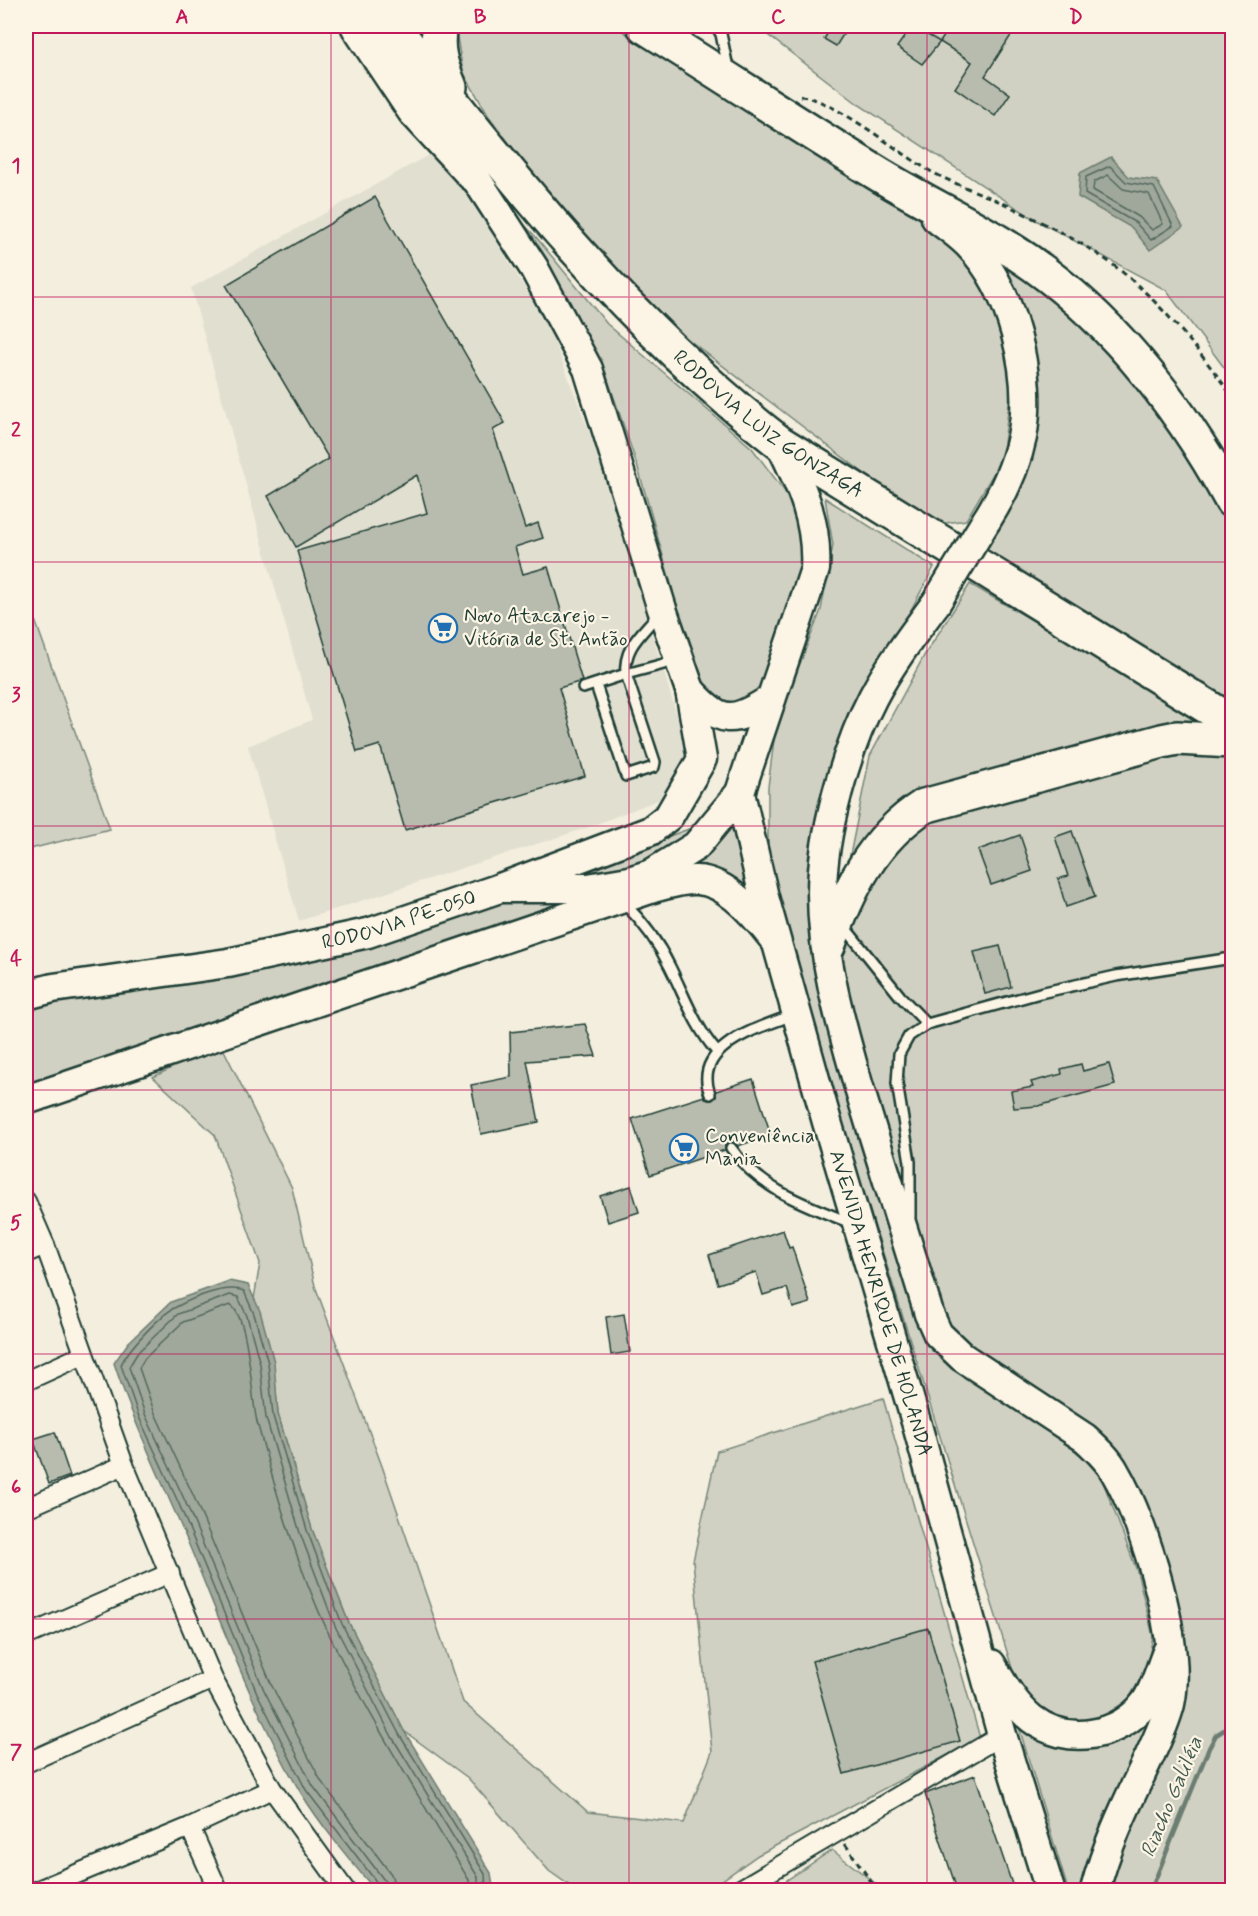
<svg xmlns="http://www.w3.org/2000/svg" width="1258" height="1916" viewBox="0 0 1258 1916" font-family="Mynerve,sans-serif">
	<rect width="100%" height="100%" fill="#f3eede"/>
	<filter id="ink" filterUnits="userSpaceOnUse"><feTurbulence type="fractalNoise" baseFrequency=".0167" numOctaves="2"/><feDisplacementMap in="SourceGraphic" scale="12" xChannelSelector="R" yChannelSelector="G"/><feConvolveMatrix kernelMatrix="1 2 1 2 8 2 1 2 1" color-interpolation-filters="sRGB"/></filter>
	<g filter="url(#ink)">
		<polygon fill="#e1dfd0" points="441,148 550,330 595,447 689,755 663,798 586,828 299,921 248,746 312,720 191,288"/>
		<g fill="#d0d1c2" stroke="#78877b" stroke-width="1.5">
			<polygon points="455,26 614,26 943,225 987,287 1013,372 1002,459 966,520 932,525 656,315 569,223 488,115 463,72"/>
			<polygon points="756,26 1232,26 1232,378 1166,290 1034,219 858,104"/>
			<path d="M503,202L536,237L607,324L752,448L801,513L808,557L767,691C742,702 734,709 708,697L669,611L673,591L638,468L605,371L594,366Z"/>
			<polygon points="1006,246 1074,298 1232,484 1232,713 975,562 1024,417 982,261"/>
			<polygon points="825,498 934,567 851,721 817,837 832,1024 966,1375 1084,1457 1102,1479 1137,1571 1153,1636 1147,1668 1128,1700 1096,1721 1063,1722 1030,1705 1017,1684 795,970 768,858 768,787 776,724 821,610 833,545"/>
			<polygon points="970,584 1217,728 946,791 845,880 870,756 924,656"/>
			<polygon points="26,595 110,829 26,850"/>
			<polygon points="1232,741 1232,1890 1095,1890 1164,1722 1168,1624 1115,1471 947,1345 828,946 924,806"/>
			<polygon points="734,803 761,911 672,875 26,1084 26,1005 400,935 724,816"/>
			<polygon points="221,1044 292,1188 315,1286 382,1466 463,1702 588,1812 684,1823 712,1752 693,1561 717,1451 883,1398 980,1738 758,1855 708,1890 576,1890 549,1871 468,1778 404,1731 348,1621 312,1529 278,1414 275,1380 254,1299 260,1263 215,1135 153,1077"/>
			<path d="M1160,1708L1083,1875L1079,1890H1068L1018,1724C1059,1742 1086,1761 1131,1736C1143,1729 1146,1713 1160,1708Z"/>
			<polygon points="832,1850 884,1890 772,1890"/>
		</g>
		<g fill="#a0a89b" stroke="#6c7d72" stroke-width="1.5">
			<polygon points="1111,157 1129,177 1157,181 1183,227 1150,250 1132,228 1078,197 1080,173"/>
			<path d="M229,1281L248,1285L260,1311L274,1362L278,1414L312,1529L348,1621L404,1731L491,1873L493,1887L490,1890H375C350,1860 322,1827 301,1793C254,1714 222,1624 187,1540C162,1481 134,1424 114,1363L128,1343L171,1302Z"/>
		</g>
		<g fill="none" stroke-linecap="round" stroke-linejoin="round">
			<g stroke="#53685d" stroke-width="1.5">
				<polygon points="1110,166 1126,182 1154,187 1173,226 1151,240 1136,223 1085,194 1086,177"/>
				<polygon points="1108,175 1123,189 1149,194 1163,224 1152,230 1139,217 1093,190 1094,182"/>
				<path d="M380,1890L378,1884L306,1790L257,1693L179,1504L139,1417L121,1365C127,1350 160,1315 176,1307C193,1298 225,1284 244,1291L254,1314L268,1363L273,1416L307,1530L342,1624L399,1734L485,1874L486,1890"/>
				<polyline points="387,1890 384,1880 313,1786 264,1690 185,1501 145,1414 129,1367 138,1352 178,1314 230,1295 238,1297 247,1316 260,1364 266,1418 300,1533 335,1626 392,1737 478,1877 478,1890"/>
				<path d="M396,1890L391,1874L321,1781L272,1686L194,1497L154,1411L139,1368L145,1358L183,1322L230,1305C250,1316 251,1399 257,1422C276,1492 297,1566 328,1632C369,1718 420,1798 469,1880V1890"/>
			</g>
			<polyline stroke="#6c7d72" stroke-width="4.5" points="1151,1890 1209,1748 1216,1735 1232,1725"/>
		</g>
		<g fill="#b8bcae" stroke="#1f3d34" stroke-width="1.5">
			<polygon points="832,26 846,30 836,46 824,39"/>
			<polygon points="912,26 940,42 922,64 897,47"/>
			<polygon points="951,26 1017,26 985,76 1010,94 995,116 955,88 972,62 940,42"/>
			<polygon points="375,197 505,423 493,430 525,528 538,523 543,538 515,547 523,574 548,567 582,681 559,688 585,776 405,830 380,745 357,752 297,551 427,513 417,475 296,547 268,496 329,459 226,285"/>
			<polygon points="1072,831 1095,897 1066,907 1058,879 1068,876 1055,837"/>
			<polygon points="1020,835 1032,871 991,885 978,850"/>
			<polygon points="1000,946 1011,987 985,994 974,952"/>
			<polygon points="585,1024 596,1056 527,1061 539,1122 481,1134 471,1085 511,1077 510,1032"/>
			<polygon points="1081,1064 1083,1071 1109,1064 1115,1085 1038,1106 1014,1108 1011,1091 1033,1087 1031,1082 1062,1074 1061,1069"/>
			<polygon points="753,1079 771,1135 738,1146 729,1141 725,1145 725,1150 650,1175 632,1119 704,1096 712,1100 716,1097 716,1091"/>
			<polygon points="631,1186 639,1212 608,1222 600,1196"/>
			<polygon points="783,1230 789,1248 792,1247 810,1303 793,1308 787,1288 763,1295 756,1272 718,1284 709,1255"/>
			<polygon points="624,1314 630,1352 611,1355 606,1317"/>
			<polygon points="55,1432 70,1476 49,1484 33,1439"/>
			<polygon points="928,1628 960,1741 844,1774 812,1661"/>
			<polygon points="975,1775 1014,1890 957,1890 925,1794"/>
		</g>
		<g fill="none" stroke-linecap="round" stroke-linejoin="round">
			<g stroke="#1f3d34" stroke-width="14">
				<g id="lane">
					<polyline points="716,26 721,34 728,68"/>
					<polyline points="596,685 626,776 654,767 655,762 626,674 675,661"/>
					<path d="M583,688L626,674C623,647 642,634 658,614"/>
					<path d="M624,903C643,922 658,942 670,967C685,997 695,1027 717,1052"/>
					<polyline points="843,925 900,996 927,1024"/>
					<path d="M710,1094C691,1045 763,1027 795,1014"/>
					<path d="M731,1148C760,1190 806,1205 851,1223"/>
					<polyline points="910,1217 910,1162 897,1083 899,1054 909,1036 927,1024 1040,993 1116,976 1232,958"/>
				</g>
			</g>
			<g stroke="#1f3d34" stroke-width="22">
				<g id="street">
					<polyline points="416,77 444,126"/>
					<polyline points="26,1201 45,1245 124,1465 213,1679 272,1789 345,1890"/>
					<polyline points="26,1253 45,1245"/>
					<polyline points="26,1381 83,1355"/>
					<polyline points="26,1508 124,1465"/>
					<polyline points="26,1636 170,1573"/>
					<polyline points="26,1763 213,1679"/>
					<polyline points="190,1827 218,1890"/>
					<polyline points="38,1890 190,1827 272,1789"/>
					<polyline points="739,1890 1002,1735"/>
				</g>
			</g>
			<g stroke="#1f3d34" stroke-width="33">
				<g id="primary">
					<polyline points="473,174 534,268 588,369 662,609 690,690 702,759 669,816 650,831 500,888"/>
					<path d="M936,218C946,226 958,234 968,244C1012,288 1034,376 1022,437C1016,466 1002,496 986,521"/>
					<path id="s1" d="M780,443C801,485 818,522 815,569L746,774L740,793L764,897L827,1122L917,1425L1002,1735L1050,1890"/>
					<path d="M936,603C914,633 891,663 873,697C846,749 822,835 822,893C822,959 840,1021 858,1084C881,1161 906,1237 929,1314L938,1334L962,1357L1085,1438C1096,1448 1108,1459 1115,1472C1145,1523 1183,1646 1170,1704C1164,1728 1152,1750 1142,1772C1123,1811 1106,1848 1095,1890"/>
					<path d="M690,690C721,725 733,724 771,699"/>
					<path id="s2" d="M26,995L53,988L228,963L368,933L500,888H588L629,881L651,874L696,846L740,793"/>
					<path d="M26,1100L656,887C669,884 683,879 697,880C727,881 756,916 773,938"/>
					<path d="M991,1664C1002,1683 1015,1706 1032,1719C1067,1746 1119,1737 1145,1703C1155,1689 1160,1669 1167,1652"/>
				</g>
			</g>
			<g stroke="#1f3d34" stroke-width="38">
				<g id="highway">
					<polyline points="358,26 414,110 473,174"/>
					<path id="s3" d="M393,26C509,176 629,326 780,443L1232,722"/>
					<path d="M440,26C435,48 441,66 450,87"/>
					<path d="M644,26C721,74 797,124 875,172C917,198 963,220 1005,246C1105,307 1177,401 1232,501"/>
					<path d="M828,946C848,891 872,839 924,806L1162,741L1177,738L1232,741"/>
				</g>
			</g>
			<g stroke="#1f3d34" stroke-width="3" stroke-dasharray="6 4.5" stroke-linecap="butt">
				<path d="M800,96C832,98 899,153 930,171C957,186 986,194 1013,208C1055,229 1099,250 1134,282C1171,315 1203,356 1232,396"/>
				<polyline points="845,1844 877,1890"/>
			</g>
			<use href="#lane" stroke="#fcf5e5" stroke-width="9"/>
			<use href="#street" stroke="#fcf5e5" stroke-width="18"/>
			<use href="#primary" stroke="#fcf5e5" stroke-width="28"/>
			<use href="#highway" stroke="#fcf5e5" stroke-width="33"/>
			<g stroke="#1f3d34" stroke-width="33" stroke-linecap="butt">
				<polyline id="primary-bridge" points="936,603 986,521"/>
			</g>
			<use href="#primary-bridge" stroke="#fcf5e5" stroke-width="28"/>
		</g>
	</g>
	<path fill="none" stroke="#c2185b" stroke-width="1.5" stroke-opacity="0.55" d="M331,26V1890M629,26V1890M927,26V1890M26,297H1232M26,562H1232M26,826H1232M26,1090H1232M26,1354H1232M26,1619H1232"/>
	<defs>
		<g id="supermarket-ring" transform="scale(1.5)"><circle r="9.5" fill="#fcf5e5" stroke="#1f6fb2" stroke-width="1.5"/><path d="M-6-5.5h2.5l.6 2H6L4.5 2H-2.5L-4.4-4H-6ZM-1.5 3.2a1.3 1.3 0 1 0 .1 0ZM3 3.2a1.3 1.3 0 1 0 .1 0Z" fill="#1f6fb2"/></g>
	</defs>
	<g fill-rule="evenodd">
		<use href="#supermarket-ring" x="443" y="628"/>
		<use href="#supermarket-ring" x="684" y="1148"/>
	</g>
	<g text-anchor="middle" dominant-baseline="central" stroke-width="4.5" stroke-linejoin="round" paint-order="stroke">
		<g font-size="20" fill="#1f3d34" stroke="#fcf5e5">
			<text stroke="none"><textPath href="#s3" startOffset="550">RODOVIA LUIZ GONZAGA</textPath></text>
			<text stroke="none"><textPath href="#s2" startOffset="381">RODOVIA PE-050</textPath></text>
			<text stroke="none"><textPath href="#s1" startOffset="898">AVENIDA HENRIQUE DE HOLANDA</textPath></text>
		</g>
		<g font-size="20" fill="#1f3d34" stroke="#fcf5e5" text-anchor="start">
			<text x="464" y="616">Novo Atacarejo -<tspan x="464" dy="23">Vitória de St. Antão</tspan></text>
			<text x="705" y="1136">Conveniência<tspan x="705" dy="23">Mania</tspan></text>
		</g>
		<g font-size="21" font-style="italic" fill="#465d53" stroke="#fcf5e5">
			<text transform="translate(1172 1797) rotate(-67)">Riacho Galiléia</text>
		</g>
	</g>
	<rect width="1258" height="1916" fill="none" stroke="#fcf5e5" stroke-width="66"/>
	<rect x="33" y="33" width="1192" height="1850" fill="none" stroke="#c2185b" stroke-width="2"/>
	<g font-size="20" text-anchor="middle" font-weight="bold" fill="#c2185b">
		<text x="182" y="23">A</text>
		<text x="480" y="23">B</text>
		<text x="778" y="23">C</text>
		<text x="1076" y="23">D</text>
		<text x="16" y="172">1</text>
		<text x="16" y="436">2</text>
		<text x="16" y="701">3</text>
		<text x="16" y="965">4</text>
		<text x="16" y="1229">5</text>
		<text x="16" y="1493">6</text>
		<text x="16" y="1758">7</text>
	</g>
</svg>
